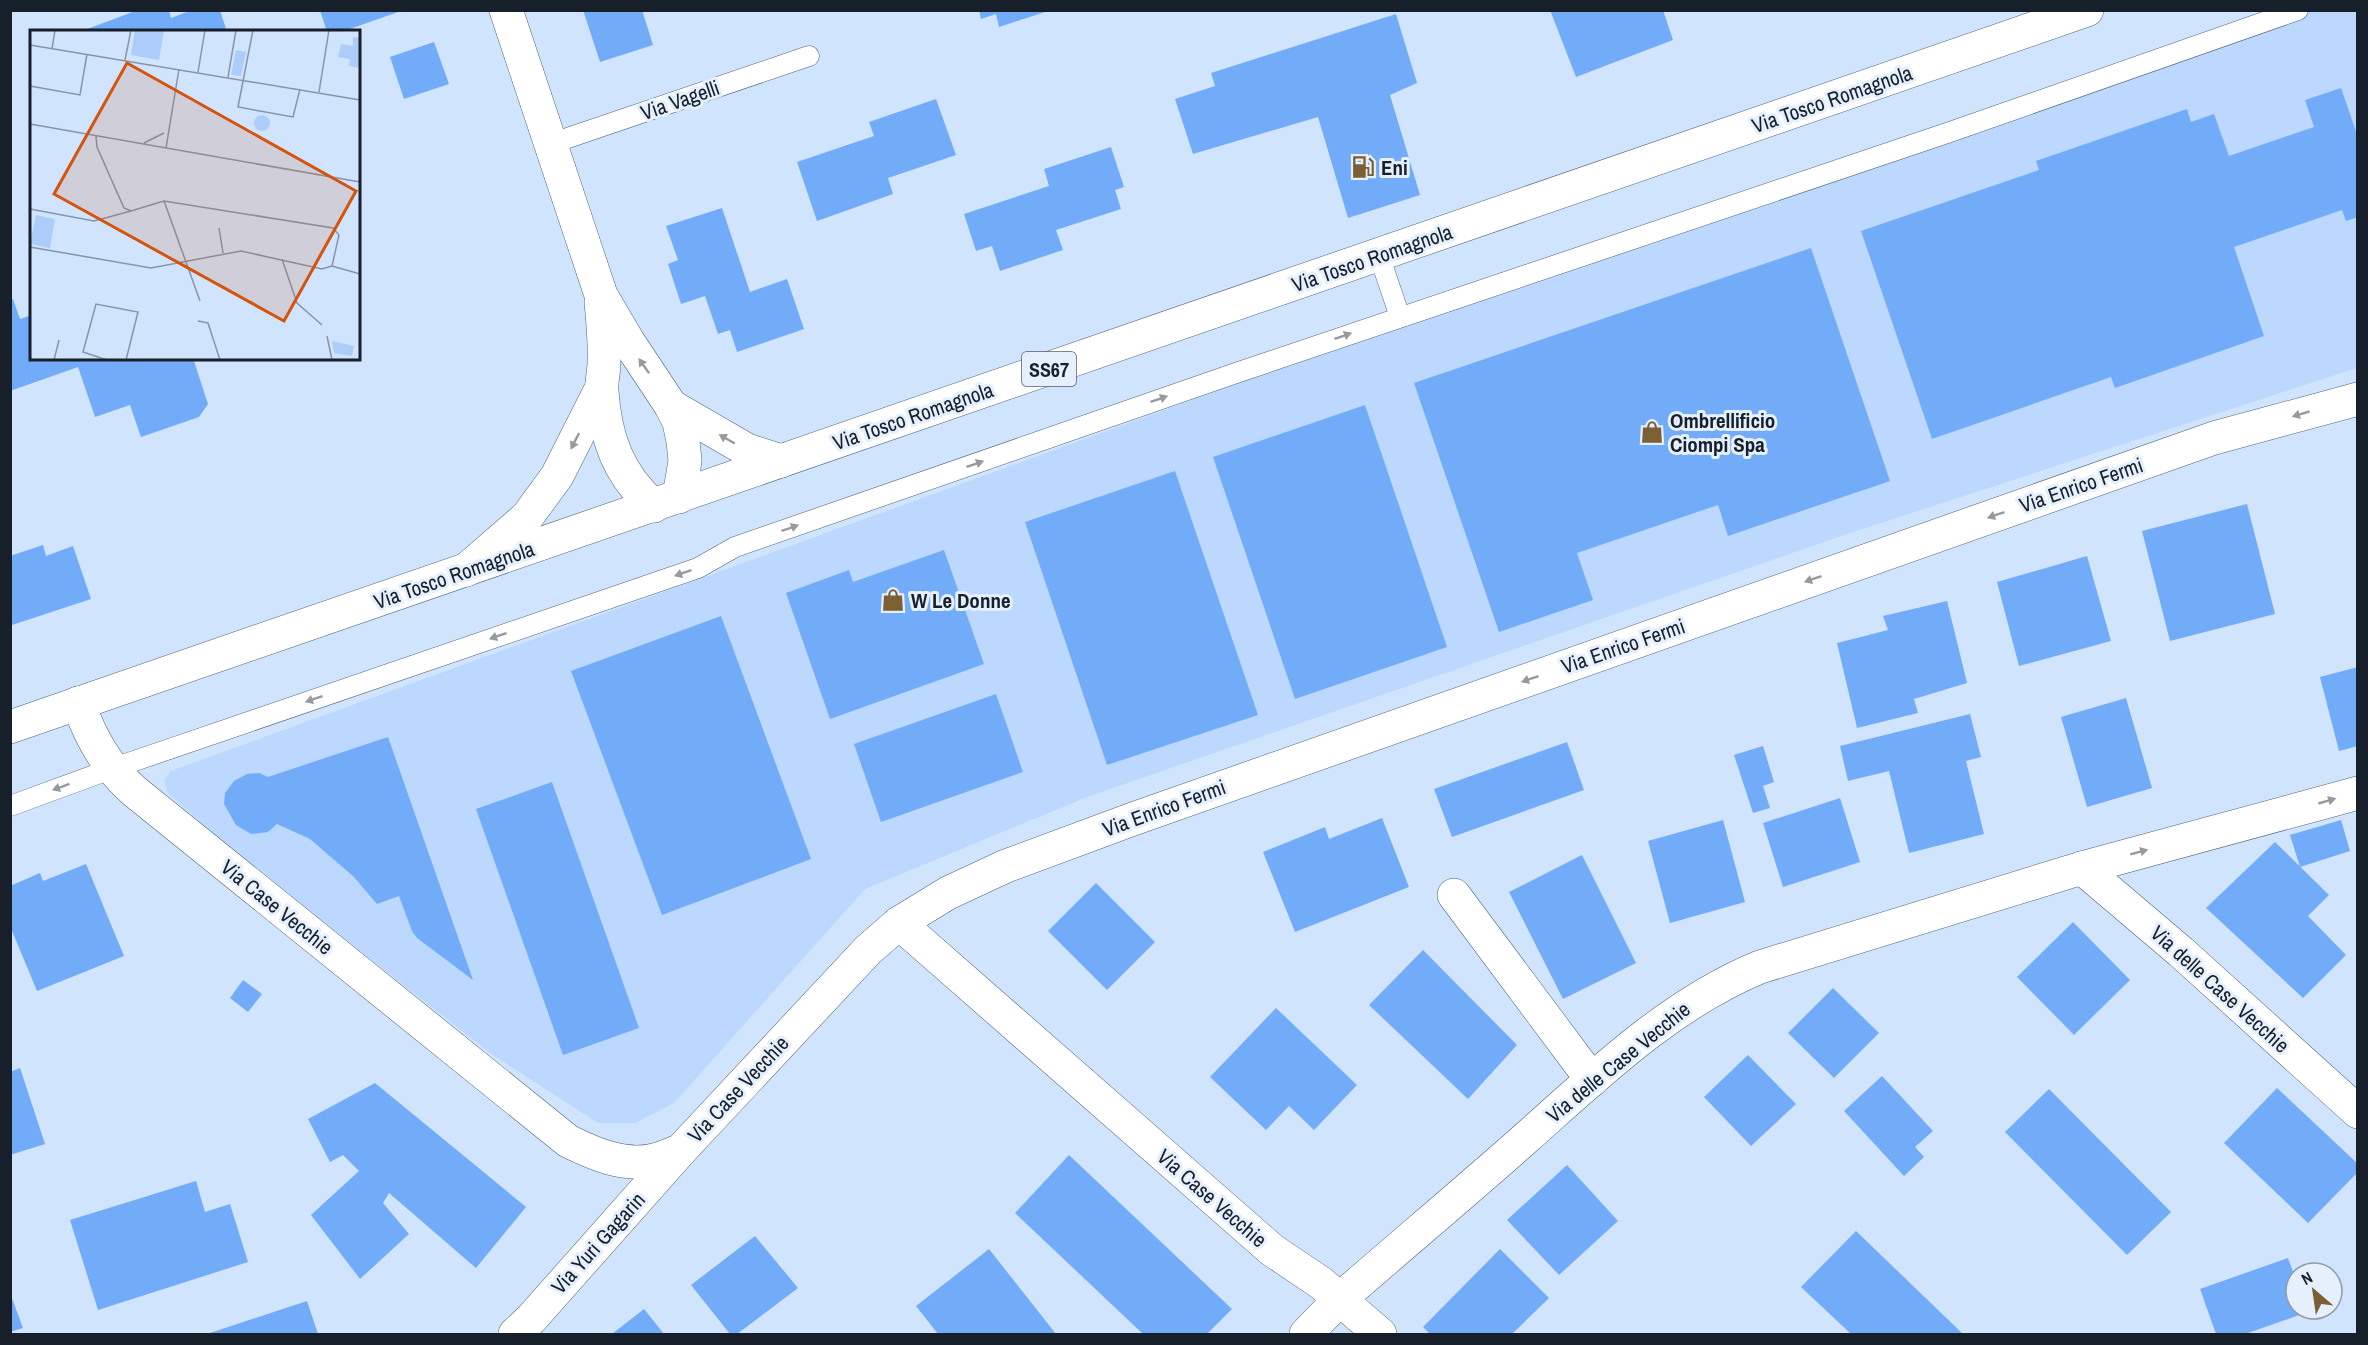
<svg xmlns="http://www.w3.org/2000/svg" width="2368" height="1345" viewBox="0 0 2368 1345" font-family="'Archivo Narrow',sans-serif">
	<rect width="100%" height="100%" fill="#d1e4fd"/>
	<polygon fill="#bcd8fe" points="2263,11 2357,11 2357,368 1847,534 1087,797 865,889 674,1103 635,1123 598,1123 490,1053 232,850 169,794 165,785 165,779 171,771"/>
	<g fill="#72acf9">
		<polygon points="138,10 169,10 171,18 192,10 220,10 227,32 79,32"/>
		<polygon points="320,10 401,10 401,11 341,32 327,32"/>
		<polygon points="583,10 642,10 653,45 600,62"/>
		<polygon points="979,10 1048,10 1048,11 999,27 996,14 981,19"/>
		<polygon points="1550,10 1663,10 1673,40 1576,77"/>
		<polygon points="1396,14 1417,83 1390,95 1420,195 1348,218 1318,117 1193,154 1175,99 1215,86 1211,73"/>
		<polygon points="434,42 449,84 404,99 390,57"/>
		<polygon points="2341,88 2358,137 2358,217 2346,221 2342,210 2234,247 2264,336 2115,388 2111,377 1932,439 1861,231 2039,170 2036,161 2187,109 2191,122 2214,114 2229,156 2314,127 2305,100"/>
		<polygon points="936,99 956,155 888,178 893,194 817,221 797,162 874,136 869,122"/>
		<polygon points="1111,147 1124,187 1115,190 1121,209 1056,230 1063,250 1000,271 992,246 976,251 964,214 1049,186 1044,169"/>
		<polygon points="722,208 750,292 787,279 804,329 737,352 730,330 718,334 705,296 681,304 668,264 678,260 666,226"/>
		<polygon points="1811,248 1890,481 1728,536 1718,505 1577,553 1593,600 1499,632 1414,383"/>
		<polygon points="13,299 20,319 32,315 32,358 193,358 208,404 199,417 141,437 130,405 95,417 78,367 10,391 10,300"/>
		<polygon points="1365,405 1447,647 1295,699 1213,457"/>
		<polygon points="1175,471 1258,715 1107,765 1025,522"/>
		<polygon points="2247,504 2275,614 2170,641 2142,531"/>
		<polygon points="43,545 46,556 73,546 91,599 12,625 10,556"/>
		<polygon points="944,550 984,664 830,719 786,593 849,570 853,582"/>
		<polygon points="2087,556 2111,641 2019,666 1997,582"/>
		<polygon points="1947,601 1967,683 1914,699 1918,713 1857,728 1837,643 1888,630 1883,616"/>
		<polygon points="721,616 811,859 662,915 571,671"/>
		<polygon points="2358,667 2358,746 2339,751 2320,677"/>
		<polygon points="996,694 1023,772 881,822 854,744"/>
		<polygon points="2126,698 2152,788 2087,807 2061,717"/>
		<polygon points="1970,714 1981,757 1966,761 1984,834 1909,853 1889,771 1848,781 1840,746"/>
		<polygon points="388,737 473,980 417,938 412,931 399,896 377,904 354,877 310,839 277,824 268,832 251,834 236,825 224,804 225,793 234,781 247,774 259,773 268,777"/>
		<polygon points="1567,742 1584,790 1452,837 1434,789"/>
		<polygon points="1763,746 1774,782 1763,786 1770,808 1753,813 1734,755"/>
		<polygon points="552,782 639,1028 563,1055 476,809"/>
		<polygon points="1840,798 1860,862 1783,887 1763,823"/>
		<polygon points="1382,818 1409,887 1295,932 1263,852 1325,827 1329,839"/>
		<polygon points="1723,820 1745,902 1670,923 1648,841"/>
		<polygon points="2341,820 2350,851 2300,867 2290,835"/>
		<polygon points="2275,842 2329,895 2308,916 2346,955 2303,998 2206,908"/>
		<polygon points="1582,855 1636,963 1563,999 1509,892"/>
		<polygon points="86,864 124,956 37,991 10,926 10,886 40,873 43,881"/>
		<polygon points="1096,883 1155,942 1107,990 1048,931"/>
		<polygon points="2073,922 2130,980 2074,1035 2017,977"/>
		<polygon points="1423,950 1517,1045 1468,1099 1369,1005"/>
		<polygon points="243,980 262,994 248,1012 230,998"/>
		<polygon points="1833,988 1879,1033 1834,1078 1788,1033"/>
		<polygon points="1276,1008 1357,1085 1314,1130 1289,1106 1266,1130 1210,1077"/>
		<polygon points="1748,1055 1796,1104 1751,1146 1704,1097"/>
		<polygon points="20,1068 45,1144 10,1155 10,1072"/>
		<polygon points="1882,1076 1933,1131 1915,1147 1924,1157 1904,1176 1844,1111"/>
		<polygon points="375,1083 526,1207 476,1268 389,1193 383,1203 409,1234 360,1279 311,1215 359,1171 343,1155 330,1162 308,1119"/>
		<polygon points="2277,1088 2358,1164 2358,1172 2308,1223 2224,1143"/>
		<polygon points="2049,1089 2171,1212 2127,1255 2005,1132"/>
		<polygon points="1069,1155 1232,1309 1207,1334 1143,1334 1015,1213"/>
		<polygon points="1567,1165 1618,1221 1559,1275 1507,1220"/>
		<polygon points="196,1181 205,1212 230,1204 248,1262 98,1310 70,1220"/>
		<polygon points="1856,1231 1963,1334 1851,1334 1801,1287"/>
		<polygon points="755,1236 798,1288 737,1334 730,1334 691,1285"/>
		<polygon points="989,1249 1056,1334 938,1334 916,1306"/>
		<polygon points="1500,1249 1549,1298 1512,1334 1430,1334 1423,1327"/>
		<polygon points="2288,1258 2296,1280 2296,1309 2307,1309 2308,1312 2245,1334 2216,1334 2200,1289"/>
		<polygon points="10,1293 23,1328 10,1332"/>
		<polygon points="307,1301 318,1334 207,1334"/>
		<polygon points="644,1309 664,1334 612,1334"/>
	</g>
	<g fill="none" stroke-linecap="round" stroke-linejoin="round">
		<g stroke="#4e627d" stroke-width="21">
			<g id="lane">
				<polyline points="550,144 809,56"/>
				<polyline points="1379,255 1400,317"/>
				<polyline points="10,806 111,769 698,568 735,547 1236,373 1950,132 2298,10"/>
			</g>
		</g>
		<g stroke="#4e627d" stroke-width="34">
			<g id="street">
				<polyline points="506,10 601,295 628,341 671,406 679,422 683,441 685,461 679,497"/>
				<path d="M601,302C603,323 605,343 604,363C604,372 601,382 602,391C605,437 618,475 654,506"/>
				<polyline points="671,406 747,450 781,461"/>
				<polyline points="466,570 527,517 557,476 601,389"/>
				<path d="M78,703C91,738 106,766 134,791L568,1141C594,1154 624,1167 654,1160C663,1158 672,1154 681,1150L868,950L899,923L1272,1250L1321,1283L1380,1334"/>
				<polyline points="2082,868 2181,952 2358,1112"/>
				<polyline points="1454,895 1592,1080"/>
				<polyline points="899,923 948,893 1006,866 1133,819 2214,438 2358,399"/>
				<polyline points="515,1334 531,1319 680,1151"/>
				<path d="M1306,1334L1340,1299C1402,1245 1465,1192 1526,1138C1598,1074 1670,1004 1760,967L2082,868L2358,793"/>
			</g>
		</g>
		<g stroke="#4e627d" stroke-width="34">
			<polyline id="primary" points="10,727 2087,10"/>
		</g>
		<use href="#lane" stroke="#fff" stroke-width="20"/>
		<use href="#street" stroke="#fff" stroke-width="33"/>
		<use href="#primary" stroke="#fff" stroke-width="33"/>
	</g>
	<defs><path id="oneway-solid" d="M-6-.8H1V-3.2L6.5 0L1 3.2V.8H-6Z" transform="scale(1.5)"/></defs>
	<g fill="#969a9f">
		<use href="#oneway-solid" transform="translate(1343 336) rotate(-19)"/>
		<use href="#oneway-solid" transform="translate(644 366) rotate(-125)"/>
		<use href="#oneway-solid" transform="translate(1159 399) rotate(-19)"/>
		<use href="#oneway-solid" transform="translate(2301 414) rotate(164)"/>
		<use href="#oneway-solid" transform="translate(727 439) rotate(-150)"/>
		<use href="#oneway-solid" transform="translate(575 441) rotate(117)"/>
		<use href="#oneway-solid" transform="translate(975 464) rotate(-19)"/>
		<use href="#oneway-solid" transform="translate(1996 515) rotate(161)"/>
		<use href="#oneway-solid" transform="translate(790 528) rotate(-19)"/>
		<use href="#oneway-solid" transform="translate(683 573) rotate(161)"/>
		<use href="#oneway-solid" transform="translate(1813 579) rotate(161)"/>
		<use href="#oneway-solid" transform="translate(498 636) rotate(161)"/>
		<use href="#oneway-solid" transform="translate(1530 679) rotate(161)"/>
		<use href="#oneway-solid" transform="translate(314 699) rotate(161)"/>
		<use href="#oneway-solid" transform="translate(61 787) rotate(160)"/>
		<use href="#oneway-solid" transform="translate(2327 801) rotate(-16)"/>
		<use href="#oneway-solid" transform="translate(2139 852) rotate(-15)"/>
	</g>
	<defs>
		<g id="fuel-bare" transform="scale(1.8)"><path d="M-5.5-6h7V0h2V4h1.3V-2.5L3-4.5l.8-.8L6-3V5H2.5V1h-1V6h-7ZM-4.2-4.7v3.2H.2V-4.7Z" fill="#7c5f33" stroke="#e6f0fd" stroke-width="2.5" paint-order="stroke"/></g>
		<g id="shop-bare" transform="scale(1.8)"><path d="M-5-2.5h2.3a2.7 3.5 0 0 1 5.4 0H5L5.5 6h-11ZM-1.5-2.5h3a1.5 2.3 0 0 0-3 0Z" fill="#7c5f33" stroke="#e6f0fd" stroke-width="2.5" paint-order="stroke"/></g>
	</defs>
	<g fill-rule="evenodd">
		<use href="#fuel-bare" x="1363" y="167"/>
		<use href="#shop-bare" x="1652" y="432"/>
		<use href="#shop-bare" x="893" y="600"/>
	</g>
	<g text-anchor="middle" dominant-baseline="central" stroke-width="6" stroke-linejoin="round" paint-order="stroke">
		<rect fill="#e6f0fd" stroke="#545e69" stroke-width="1.5" x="1022" y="352" width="54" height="34" rx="4.5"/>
		<g font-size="20" font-weight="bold" fill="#161f2a">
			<text x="1049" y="369">SS67</text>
		</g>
		<g font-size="21" fill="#161f2a" stroke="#e6f0fd">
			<text transform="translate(1832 99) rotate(-19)">Via Tosco Romagnola</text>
			<text transform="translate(680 100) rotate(-19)">Via Vagelli</text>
			<text transform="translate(1372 258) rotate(-19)">Via Tosco Romagnola</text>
			<text transform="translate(913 416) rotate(-19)">Via Tosco Romagnola</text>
			<text transform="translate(2081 485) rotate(-19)">Via Enrico Fermi</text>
			<text transform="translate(454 575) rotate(-19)">Via Tosco Romagnola</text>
			<text transform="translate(1623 646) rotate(-19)">Via Enrico Fermi</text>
			<text transform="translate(1164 808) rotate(-20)">Via Enrico Fermi</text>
			<text transform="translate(277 907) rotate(39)">Via Case Vecchie</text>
			<text transform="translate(2220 989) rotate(42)">Via delle Case Vecchie</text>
			<text transform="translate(1618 1062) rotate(-39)">Via delle Case Vecchie</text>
			<text transform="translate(738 1089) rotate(-47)">Via Case Vecchie</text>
			<text transform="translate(1212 1198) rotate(41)">Via Case Vecchie</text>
			<text transform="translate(598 1243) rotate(-48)">Via Yuri Gagarin</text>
		</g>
		<g font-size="21" font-weight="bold" fill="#161f2a" stroke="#e6f0fd" text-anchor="start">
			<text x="1381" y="167">Eni</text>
			<text x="1670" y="420">Ombrellificio<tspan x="1670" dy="24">Ciompi Spa</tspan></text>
			<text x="911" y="600">W Le Donne</text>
		</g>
	</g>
	<g transform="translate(30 30)">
		<rect width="330" height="330" fill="#d1e4fd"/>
		<path d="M323,7L330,8V38L319,36L320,29L308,27L311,14L323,16ZM206,20L216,22L211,46L201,45ZM224 93a8 8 0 1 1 16 0a8 8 0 1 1-16 0ZM302,311L324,316L322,326L304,323Z" fill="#accdf9"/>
		<path d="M105,0H134L129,30L101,25ZM6,185L25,189L20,218L0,214Z" fill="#accdf9"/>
		<path fill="none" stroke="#8695a9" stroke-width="1.5" d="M223,0L208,77L263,87L270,59M0,15L330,70M22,19L25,0M95,30L101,0M168,42L175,0M198,47L206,0M0,56L50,65L57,24M289,62L299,0M0,94L330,152M66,106L67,117L94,178L101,181L134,171L170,271M114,113L134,103M136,118L149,39M134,171L303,198L309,205L302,236M0,179L64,191L101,181M189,198L193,223M0,217L121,238L211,221L292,239L302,236M252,229L267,273L292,295M302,236L330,244M168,291L178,293L190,330M297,306L302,330M24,330L29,310M77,330L53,322L66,274L108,282L96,330"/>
		<path fill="#d3530f" fill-opacity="0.15" stroke="#d3530f" stroke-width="3" d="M97,33L326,161L254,291L24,164Z"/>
		<rect width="330" height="330" fill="none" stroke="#161f2a" stroke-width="3"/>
	</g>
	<rect width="2368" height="1345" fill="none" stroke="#161f2a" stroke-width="24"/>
	<g transform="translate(2314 1291) rotate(331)"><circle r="28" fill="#e6f0fd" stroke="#939ca9" stroke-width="1.5"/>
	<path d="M0-4.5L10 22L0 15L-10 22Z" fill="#7c5f33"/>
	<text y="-9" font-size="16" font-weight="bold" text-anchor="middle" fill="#161f2a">N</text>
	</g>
</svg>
